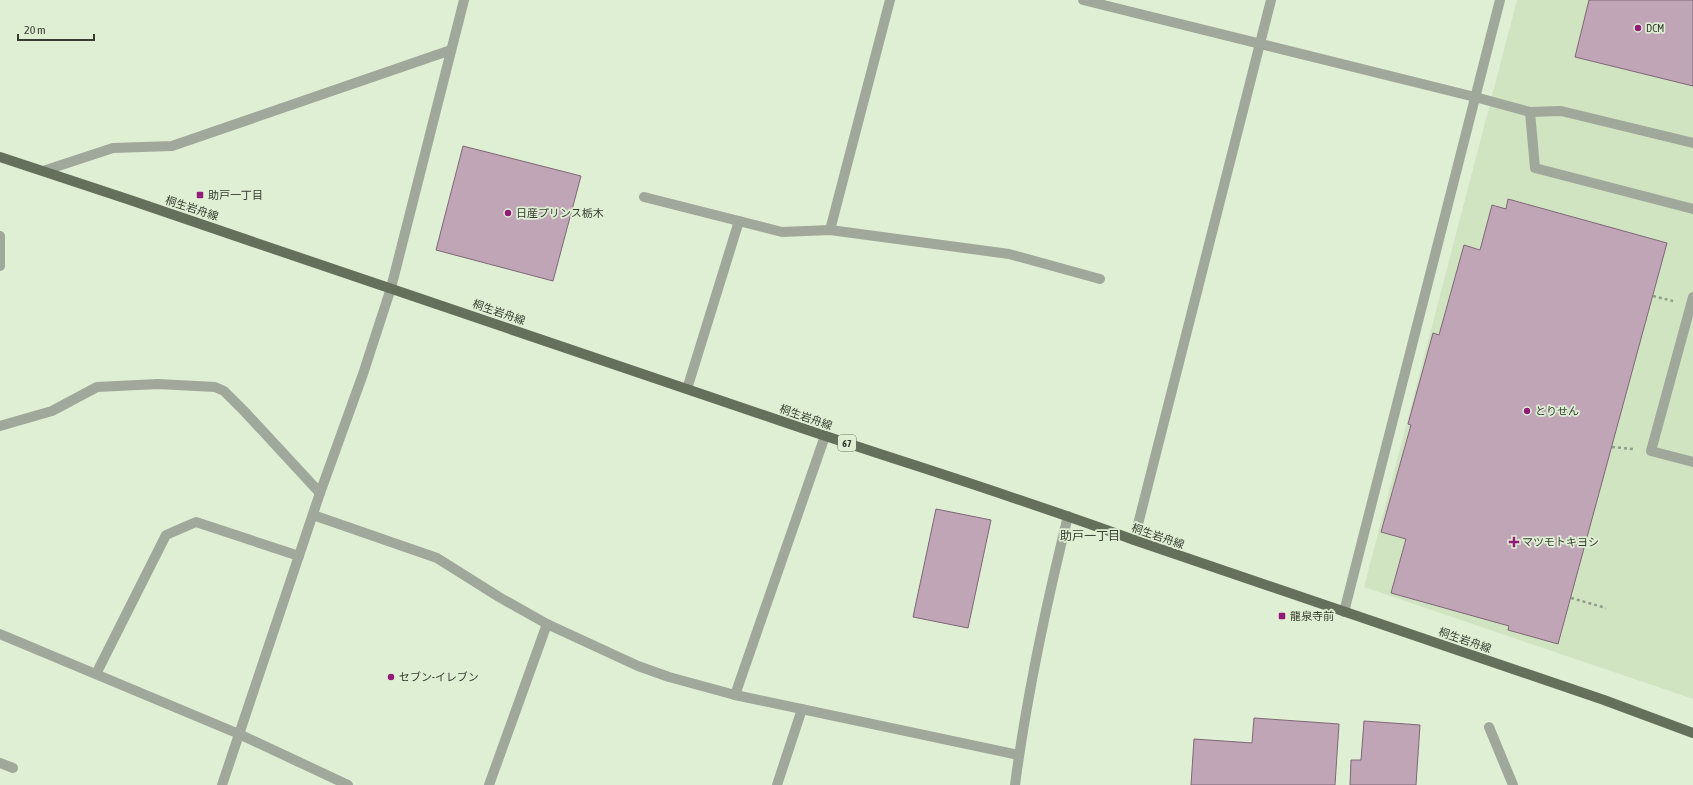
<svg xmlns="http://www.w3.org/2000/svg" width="1693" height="785" viewBox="0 0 1693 785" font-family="'Asap Condensed','Noto Sans JP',sans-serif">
	<rect width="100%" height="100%" fill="#dfefd4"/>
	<polygon fill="#d0e4c2" points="1517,0 1693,0 1693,699 1364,587"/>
	<g fill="#c0a5b7" stroke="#7e6676">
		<polygon points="1589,0 1693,0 1693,86 1575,57"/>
		<polygon points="463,146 581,176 553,281 436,250"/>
		<polygon points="1508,199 1667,243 1558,644 1508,630 1509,626 1391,593 1406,539 1381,532 1411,425 1408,424 1433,333 1439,335 1464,245 1480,250 1492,205 1506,209"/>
		<polygon points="936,509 991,520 968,628 913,617"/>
		<polygon points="1254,718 1339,724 1335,785 1191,785 1194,739 1252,743"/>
		<polygon points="1364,721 1420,725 1416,785 1350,785 1351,760 1361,760"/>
	</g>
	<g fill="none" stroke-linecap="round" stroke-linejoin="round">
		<g stroke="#919d89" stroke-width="2.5" stroke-dasharray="3 3" stroke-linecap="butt">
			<polyline points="1653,296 1673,301"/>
			<polyline points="1612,447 1633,449"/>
			<polyline points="1571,598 1606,608"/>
		</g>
		<g stroke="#a0a79b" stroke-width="10">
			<polyline points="1475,97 1530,112 1561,111 1693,143"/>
			<polyline points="1530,112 1535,168 1693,209"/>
			<polyline points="1693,297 1651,451 1693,462"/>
		</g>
		<g stroke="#a0a79b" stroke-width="10">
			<polyline points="1083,0 1475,97"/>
			<polyline points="43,171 113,148 172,146 451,50"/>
			<polyline points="644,197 782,232 830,230 1009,254 1100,279"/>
			<polyline points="830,230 890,0"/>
			<polyline points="0,236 0,266"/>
			<polyline points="687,389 739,221"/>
			<polyline points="0,426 52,411 97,387 158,384 215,387 224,391 245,412 320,493"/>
			<polyline points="313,515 437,558 499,597 547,624 638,666 669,677 735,695 1019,755"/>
			<polyline points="1344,612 1500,0"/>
			<polyline points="0,634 239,734 348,785"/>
			<polyline points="96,674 166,535 196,522 299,556"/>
			<polyline points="735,695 825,436"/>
			<polyline points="1489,727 1513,785"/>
			<polyline points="0,763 13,768"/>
			<polyline points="489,785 547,624"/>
			<polyline points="777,785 802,709"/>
			<path d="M1015,785C1027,694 1046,605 1068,516"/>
		</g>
		<g stroke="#a0a79b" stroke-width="10">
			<polyline points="1134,540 1271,0"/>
			<polyline points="222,785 320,493 363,374 391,288 464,0"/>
		</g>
		<path stroke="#64705c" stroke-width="10" d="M0,157C261,243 521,332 781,421C898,461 1018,497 1134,540L1604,700L1693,733"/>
	</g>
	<g fill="#921a78" stroke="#dfefd4" stroke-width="1.5">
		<circle cx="1638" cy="28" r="4"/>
		<rect x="196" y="191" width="8" height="8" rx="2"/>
		<circle cx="508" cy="213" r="4"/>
		<circle cx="1527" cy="411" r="4"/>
		<path d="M1512 536h4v4h4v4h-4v4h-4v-4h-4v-4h4z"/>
		<rect x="1278" y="612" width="8" height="8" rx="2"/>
		<circle cx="391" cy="677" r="4"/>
	</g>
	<g text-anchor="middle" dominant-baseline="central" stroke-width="3.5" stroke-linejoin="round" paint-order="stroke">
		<rect fill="#dfefd4" stroke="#697262" stroke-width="1" x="838" y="435" width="18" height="16" rx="3"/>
		<g font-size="10" font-weight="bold" fill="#363c31">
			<text x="847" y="443">67</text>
		</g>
		<g font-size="11" fill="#363c31" stroke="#dfefd4" text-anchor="start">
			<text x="1646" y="28">DCM</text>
			<text x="208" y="195">助戸一丁目</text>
			<text x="516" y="213">日産プリンス栃木</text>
			<text x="1535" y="411">とりせん</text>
			<text x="1522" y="542">マツモトキヨシ</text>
			<text x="1290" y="616">龍泉寺前</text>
			<text x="399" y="677">セブン-イレブン</text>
		</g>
		<g font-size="11" fill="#363c31" stroke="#dfefd4">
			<text transform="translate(192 208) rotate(18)">桐生岩舟線</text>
			<text transform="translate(499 312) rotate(19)">桐生岩舟線</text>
			<text transform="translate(806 417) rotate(19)">桐生岩舟線</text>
			<text transform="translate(1158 536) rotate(19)">桐生岩舟線</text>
			<text transform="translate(1465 640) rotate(19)">桐生岩舟線</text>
		</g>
		<g font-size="12" fill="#363c31" stroke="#dfefd4">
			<text x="1090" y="536">助戸一丁目</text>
		</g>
	</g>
	<path d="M18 34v6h76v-6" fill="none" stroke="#363c31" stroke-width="2"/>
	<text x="24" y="34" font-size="12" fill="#363c31" stroke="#dfefd4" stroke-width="3" paint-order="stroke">20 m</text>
</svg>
